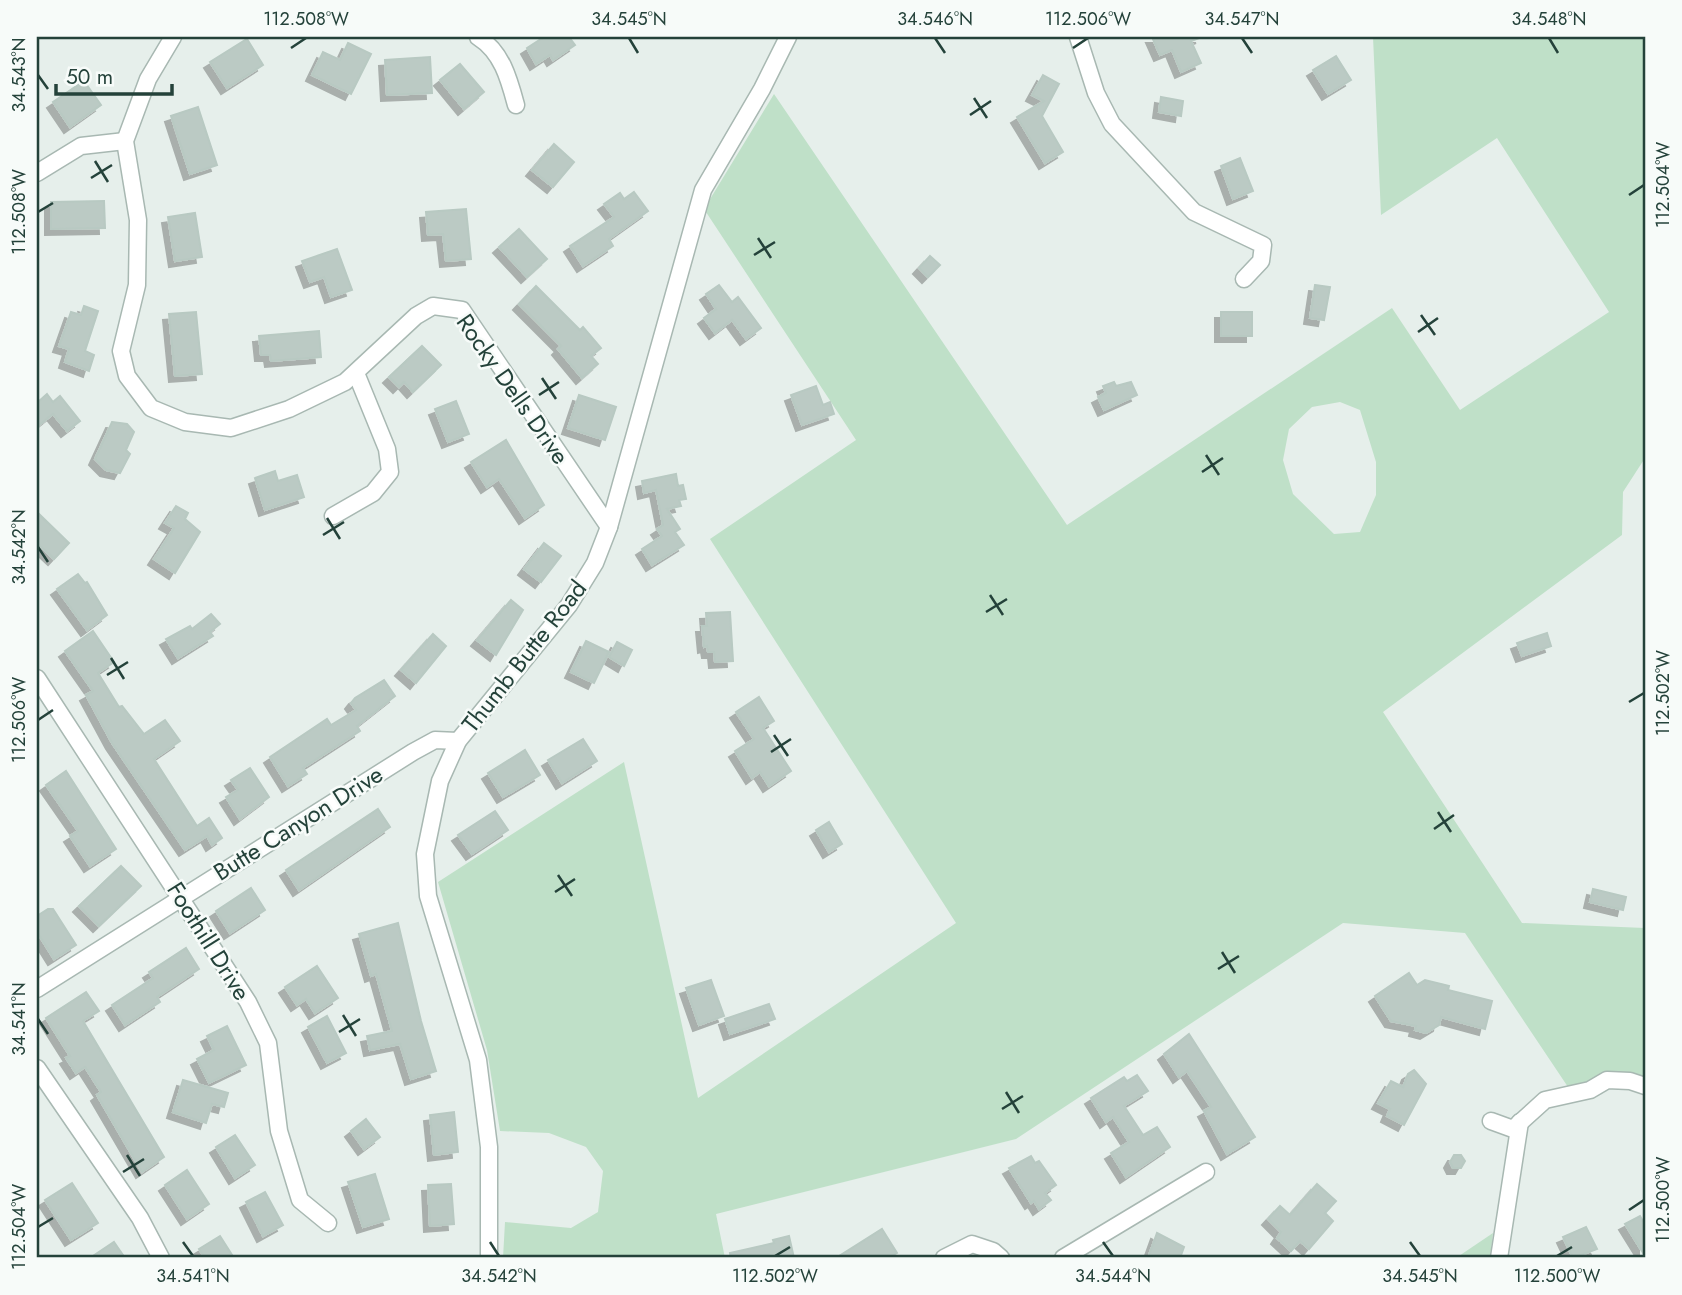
<svg xmlns="http://www.w3.org/2000/svg" width="1682" height="1295" viewBox="0 0 1682 1295" font-family="Jost,sans-serif">
	<defs>
		<filter id="shadow"><feDropShadow dx="-6" dy="6" stdDeviation="0" flood-color="#0004"/></filter>
	</defs>
	<rect width="100%" height="100%" fill="#e6efeb"/>
	<g fill="#bfe0c8" fill-rule="evenodd">
		<path d="M1373,37H1645V458L1623,492L1622,535L1383,712L1522,923L1645,928V1079L1568,1087L1465,933L1343,923L1016,1139L716,1214L725,1258H503L505,1222L571,1228L598,1212L603,1171L586,1147L549,1133L500,1131L487,1050L438,882L624,762L698,1098L956,923L710,539L856,440L704,209L774,94L1067,525L1392,308L1460,410L1609,312L1497,138L1381,215ZM1340,402L1360,410L1376,462V495L1360,532L1334,534L1293,494L1283,460L1289,429L1312,407Z"/>
		<polygon points="1493,1233 1490,1258 1456,1258"/>
	</g>
	<g fill="#bbcac4" stroke="#b8c9c2" stroke-width="2" filter="url(#shadow)">
		<polygon points="544,37 569,37 575,45 553,60 550,55 536,64 527,48"/>
		<polygon points="1152,37 1202,37 1191,41 1201,63 1181,72 1172,50 1160,55"/>
		<polygon points="247,39 263,65 227,88 210,62"/>
		<polygon points="348,43 371,54 351,94 312,75 323,52 340,60"/>
		<polygon points="1336,56 1351,80 1328,94 1313,70"/>
		<polygon points="430,57 432,93 387,95 385,60"/>
		<polygon points="460,64 484,92 464,109 440,80"/>
		<polygon points="1043,75 1059,84 1042,116 1063,152 1045,163 1017,117 1044,101 1032,95"/>
		<polygon points="84,81 101,105 70,127 53,102"/>
		<polygon points="1161,97 1183,101 1181,116 1159,112"/>
		<polygon points="198,107 217,165 190,174 171,116"/>
		<polygon points="554,144 574,162 553,187 532,170"/>
		<polygon points="1240,158 1253,191 1233,199 1221,166"/>
		<polygon points="634,192 648,211 609,239 613,246 583,266 570,246 614,217 604,204 620,193 624,199"/>
		<polygon points="104,201 105,228 51,229 51,202"/>
		<polygon points="466,209 471,259 446,261 443,234 428,235 426,212"/>
		<polygon points="195,213 202,257 175,261 168,217"/>
		<polygon points="519,229 547,259 527,277 499,247"/>
		<polygon points="337,249 352,290 331,297 324,277 310,282 302,261"/>
		<polygon points="930,256 940,265 928,277 919,268"/>
		<polygon points="719,285 732,302 738,297 761,328 746,339 732,320 715,333 704,318 716,309 706,294"/>
		<polygon points="1315,285 1330,287 1324,320 1310,318"/>
		<polygon points="536,286 580,330 583,327 601,348 591,356 598,364 582,378 558,349 561,346 519,304"/>
		<polygon points="84,306 98,311 85,351 94,355 89,371 65,362 69,349 59,346 71,312 81,315"/>
		<polygon points="196,312 202,374 175,376 169,314"/>
		<rect x="1221" y="312" width="31" height="24"/>
		<polygon points="319,331 321,357 271,361 270,355 261,355 259,336"/>
		<polygon points="422,346 441,365 413,392 404,382 399,387 389,377"/>
		<polygon points="1114,382 1116,386 1131,382 1137,395 1104,410 1098,397 1106,393 1103,386"/>
		<polygon points="816,386 823,405 830,402 834,414 802,425 791,395"/>
		<polygon points="47,394 53,402 60,396 80,421 67,431 53,414 37,427 37,403"/>
		<polygon points="579,395 616,407 605,440 568,428"/>
		<polygon points="456,401 469,434 448,442 435,409"/>
		<polygon points="112,422 127,424 134,432 126,450 130,454 120,473 106,470 95,459"/>
		<polygon points="506,440 544,505 525,518 499,479 487,487 471,462"/>
		<polygon points="275,471 278,481 297,475 304,497 265,510 255,478"/>
		<polygon points="676,474 678,486 683,485 686,499 679,500 681,506 667,509 680,529 675,532 684,545 652,565 642,549 662,536 657,529 663,525 656,490 644,493 642,481"/>
		<polygon points="176,506 188,513 185,519 200,532 175,573 154,559 174,528 165,523"/>
		<polygon points="37,512 69,543 54,559 37,543"/>
		<polygon points="544,543 561,556 541,582 524,569"/>
		<polygon points="78,574 85,583 87,582 107,615 87,630 57,589"/>
		<polygon points="511,600 523,610 496,655 477,640"/>
		<polygon points="730,612 733,661 715,662 714,652 708,652 707,646 704,647 702,626 707,626 706,613"/>
		<polygon points="211,614 220,624 210,632 213,636 178,658 166,639 190,626 192,629"/>
		<polygon points="93,631 114,662 98,673 119,707 122,706 144,734 165,720 180,741 154,759 197,826 209,818 222,838 212,845 207,836 185,850 112,743 86,695 93,691 65,651"/>
		<polygon points="1547,633 1551,646 1522,656 1517,643"/>
		<polygon points="433,634 446,646 416,683 401,670"/>
		<polygon points="586,641 609,652 594,683 571,672"/>
		<polygon points="617,642 632,650 624,666 609,657"/>
		<polygon points="384,680 395,696 357,726 360,731 303,768 307,774 288,786 270,757 327,719 331,725 356,710 351,703 355,698"/>
		<polygon points="759,697 774,721 763,728 791,771 769,786 760,772 752,778 735,751 754,739 736,712"/>
		<polygon points="583,739 597,761 562,783 548,760"/>
		<polygon points="525,750 540,775 503,797 488,773"/>
		<polygon points="250,768 269,797 240,819 226,797 238,790 231,780"/>
		<polygon points="66,771 116,849 90,866 70,836 78,831 46,785"/>
		<polygon points="378,809 390,827 299,890 286,870"/>
		<polygon points="495,811 508,830 472,854 458,835"/>
		<polygon points="829,822 842,844 829,852 816,830"/>
		<polygon points="121,866 141,886 99,926 79,906"/>
		<polygon points="251,888 265,910 230,933 216,911"/>
		<polygon points="1593,889 1626,897 1623,910 1590,902"/>
		<polygon points="48,909 53,909 76,945 54,959 37,932 37,916"/>
		<polygon points="398,923 421,1021 436,1071 411,1079 400,1044 370,1050 367,1036 392,1031 376,974 371,976 359,934"/>
		<polygon points="186,948 199,969 157,997 160,1002 125,1025 112,1005 153,978 149,972"/>
		<polygon points="317,966 338,998 315,1013 306,999 297,1005 285,987"/>
		<polygon points="1409,973 1417,985 1425,980 1449,986 1448,990 1492,1001 1485,1029 1441,1017 1439,1025 1426,1033 1415,1030 1416,1026 1391,1021 1375,996"/>
		<polygon points="711,980 724,1016 699,1025 686,988"/>
		<polygon points="86,992 99,1011 83,1021 164,1157 142,1172 97,1095 101,1092 85,1067 76,1073 66,1058 70,1056 46,1018"/>
		<polygon points="769,1004 775,1019 730,1034 725,1019"/>
		<polygon points="327,1016 346,1053 327,1063 308,1027"/>
		<polygon points="227,1026 246,1065 209,1083 197,1059 214,1050 207,1036"/>
		<polygon points="1189,1034 1255,1137 1227,1154 1204,1111 1211,1107 1187,1071 1179,1077 1164,1054"/>
		<polygon points="1414,1070 1426,1084 1404,1125 1387,1116 1390,1109 1378,1103 1391,1081 1403,1087 1408,1074"/>
		<polygon points="1137,1075 1148,1091 1124,1106 1143,1135 1157,1127 1170,1147 1126,1177 1111,1153 1129,1142 1113,1117 1106,1122 1091,1098 1124,1077 1127,1081"/>
		<polygon points="183,1080 228,1093 224,1107 212,1104 206,1123 173,1112"/>
		<polygon points="454,1112 458,1152 434,1155 430,1115"/>
		<polygon points="366,1119 380,1137 364,1149 351,1131"/>
		<polygon points="235,1135 255,1165 235,1178 216,1147"/>
		<polygon points="1454,1155 1461,1155 1465,1161 1461,1168 1453,1168 1450,1162"/>
		<polygon points="1031,1156 1035,1163 1039,1161 1056,1185 1045,1193 1051,1200 1039,1209 1034,1201 1031,1203 1009,1168"/>
		<polygon points="187,1170 209,1204 187,1219 165,1185"/>
		<polygon points="375,1174 389,1219 363,1227 348,1182"/>
		<polygon points="72,1183 98,1223 71,1240 45,1200"/>
		<polygon points="451,1184 454,1224 430,1226 428,1185"/>
		<polygon points="1317,1184 1336,1201 1325,1213 1333,1221 1309,1249 1300,1241 1291,1251 1277,1238 1281,1232 1268,1219 1280,1206 1290,1215"/>
		<polygon points="265,1192 283,1225 263,1236 246,1202"/>
		<polygon points="1640,1216 1645,1225 1645,1256 1625,1224"/>
		<polygon points="1586,1227 1597,1249 1573,1258 1563,1237"/>
		<polygon points="882,1229 897,1253 888,1258 836,1258"/>
		<polygon points="1157,1233 1184,1247 1180,1258 1148,1258"/>
		<polygon points="220,1236 234,1258 205,1258 199,1249"/>
		<polygon points="789,1236 794,1258 731,1258 730,1253 774,1243 773,1240"/>
		<polygon points="114,1242 125,1258 90,1258"/>
	</g>
	<g fill="none" stroke-linecap="round" stroke-linejoin="round">
		<g stroke="#a8b8b2" stroke-width="19">
			<g id="minor">
				<polyline points="173,37 148,79 125,141 138,220 137,285 121,351 127,376 151,408 185,422 231,428 289,409 345,382 416,316 433,306 462,310 609,527"/>
				<path d="M478,37C502,52 509,79 516,105"/>
				<polyline points="1078,37 1096,93 1112,124 1194,212 1263,245 1261,261 1244,279"/>
				<polyline points="37,173 81,146 125,141"/>
				<polyline points="333,516 373,493 390,472 387,449 356,373"/>
				<polyline points="37,678 248,1002 268,1043 279,1131 300,1200 328,1223"/>
				<polyline points="37,989 413,752 435,740 458,741"/>
				<polyline points="37,1068 140,1218 161,1258"/>
				<polyline points="1491,1121 1513,1129 1545,1100 1590,1090 1607,1080 1630,1081 1645,1086"/>
				<polyline points="489,1258 489,1147 478,1060 428,896 425,854 440,781 458,741 569,605 595,563 609,527 703,190 762,89 788,37"/>
				<polyline points="944,1258 972,1244 993,1251 1001,1258"/>
				<polyline points="1063,1258 1206,1172"/>
				<polyline points="1499,1258 1520,1122"/>
			</g>
		</g>
		<use href="#minor" stroke="#fff" stroke-width="16"/>
	</g>
	<path fill="none" stroke="#24423a" stroke-width="2.5" d="M629,38L638,53M935,38L945,53M1242,38L1252,53M1549,38L1558,53M291,48L306,38M1073,48L1088,38M38,75L48,89M974,98L987,118M970,115L991,101M95,161L108,182M91,178L112,165M1629,195L1644,185M38,212L53,203M758,238L771,258M754,255L775,242M1421,315L1435,335M1418,332L1438,318M542,378L556,399M539,395L559,382M1206,455L1219,475M1202,472L1223,458M327,518L340,539M323,535L344,522M38,547L48,562M990,595L1003,615M986,612L1007,599M111,658L124,679M107,675L128,662M1629,702L1644,693M38,720L53,710M774,735L788,756M771,752L791,739M1438,812L1451,832M1434,829L1454,815M558,875L572,896M555,892L575,879M1222,952L1235,973M1218,969L1239,956M343,1015L356,1036M38,1019L48,1034M339,1032L360,1019M1006,1092L1019,1113M1002,1109L1023,1096M127,1155L140,1176M123,1172L144,1159M1629,1210L1644,1200M38,1227L53,1218M183,1242L193,1256M490,1242L499,1256M1103,1242L1113,1256M1410,1242L1420,1256M775,1256L790,1247M1557,1256L1572,1247"/>
	<g text-anchor="middle" dominant-baseline="central" stroke-width="5" stroke-linejoin="round" paint-order="stroke">
		<g font-size="24" fill="#24423a" stroke="#f7fbf9">
			<text transform="translate(513 389) rotate(55)">Rocky Dells Drive</text>
			<text transform="translate(524 656) rotate(-52)">Thumb Butte Road</text>
			<text transform="translate(298 823) rotate(-32)">Butte Canyon Drive</text>
			<text transform="translate(209 941) rotate(58)">Foothill Drive</text>
		</g>
	</g>
	<rect width="1682" height="1295" fill="none" stroke="#f7fbf9" stroke-width="77"/>
	<path d="M56 84v10h116v-10" fill="none" stroke="#24423a" stroke-width="3.5"/>
	<text x="66" y="84" font-size="21" fill="#24423a" stroke="#f7fbf9" stroke-width="5" paint-order="stroke">50 m</text>
	<rect x="38" y="38" width="1606" height="1218" fill="none" stroke="#24423a" stroke-width="2.5"/>
	<g font-size="18" text-anchor="middle" fill="#24423a">
		<text x="306" y="25">112.508°W</text>
		<text x="629" y="25">34.545°N</text>
		<text x="935" y="25">34.546°N</text>
		<text x="1088" y="25">112.506°W</text>
		<text x="1242" y="25">34.547°N</text>
		<text x="1549" y="25">34.548°N</text>
		<text transform="translate(19 75) rotate(-90)" y="6">34.543°N</text>
		<text transform="translate(1663 185) rotate(-90)" y="6">112.504°W</text>
		<text transform="translate(19 212) rotate(-90)" y="6">112.508°W</text>
		<text transform="translate(19 547) rotate(-90)" y="6">34.542°N</text>
		<text transform="translate(1663 693) rotate(-90)" y="6">112.502°W</text>
		<text transform="translate(19 720) rotate(-90)" y="6">112.506°W</text>
		<text transform="translate(19 1019) rotate(-90)" y="6">34.541°N</text>
		<text transform="translate(1663 1200) rotate(-90)" y="6">112.500°W</text>
		<text transform="translate(19 1227) rotate(-90)" y="6">112.504°W</text>
		<text x="193" y="1282">34.541°N</text>
		<text x="499" y="1282">34.542°N</text>
		<text x="775" y="1282">112.502°W</text>
		<text x="1113" y="1282">34.544°N</text>
		<text x="1420" y="1282">34.545°N</text>
		<text x="1557" y="1282">112.500°W</text>
	</g>
</svg>
